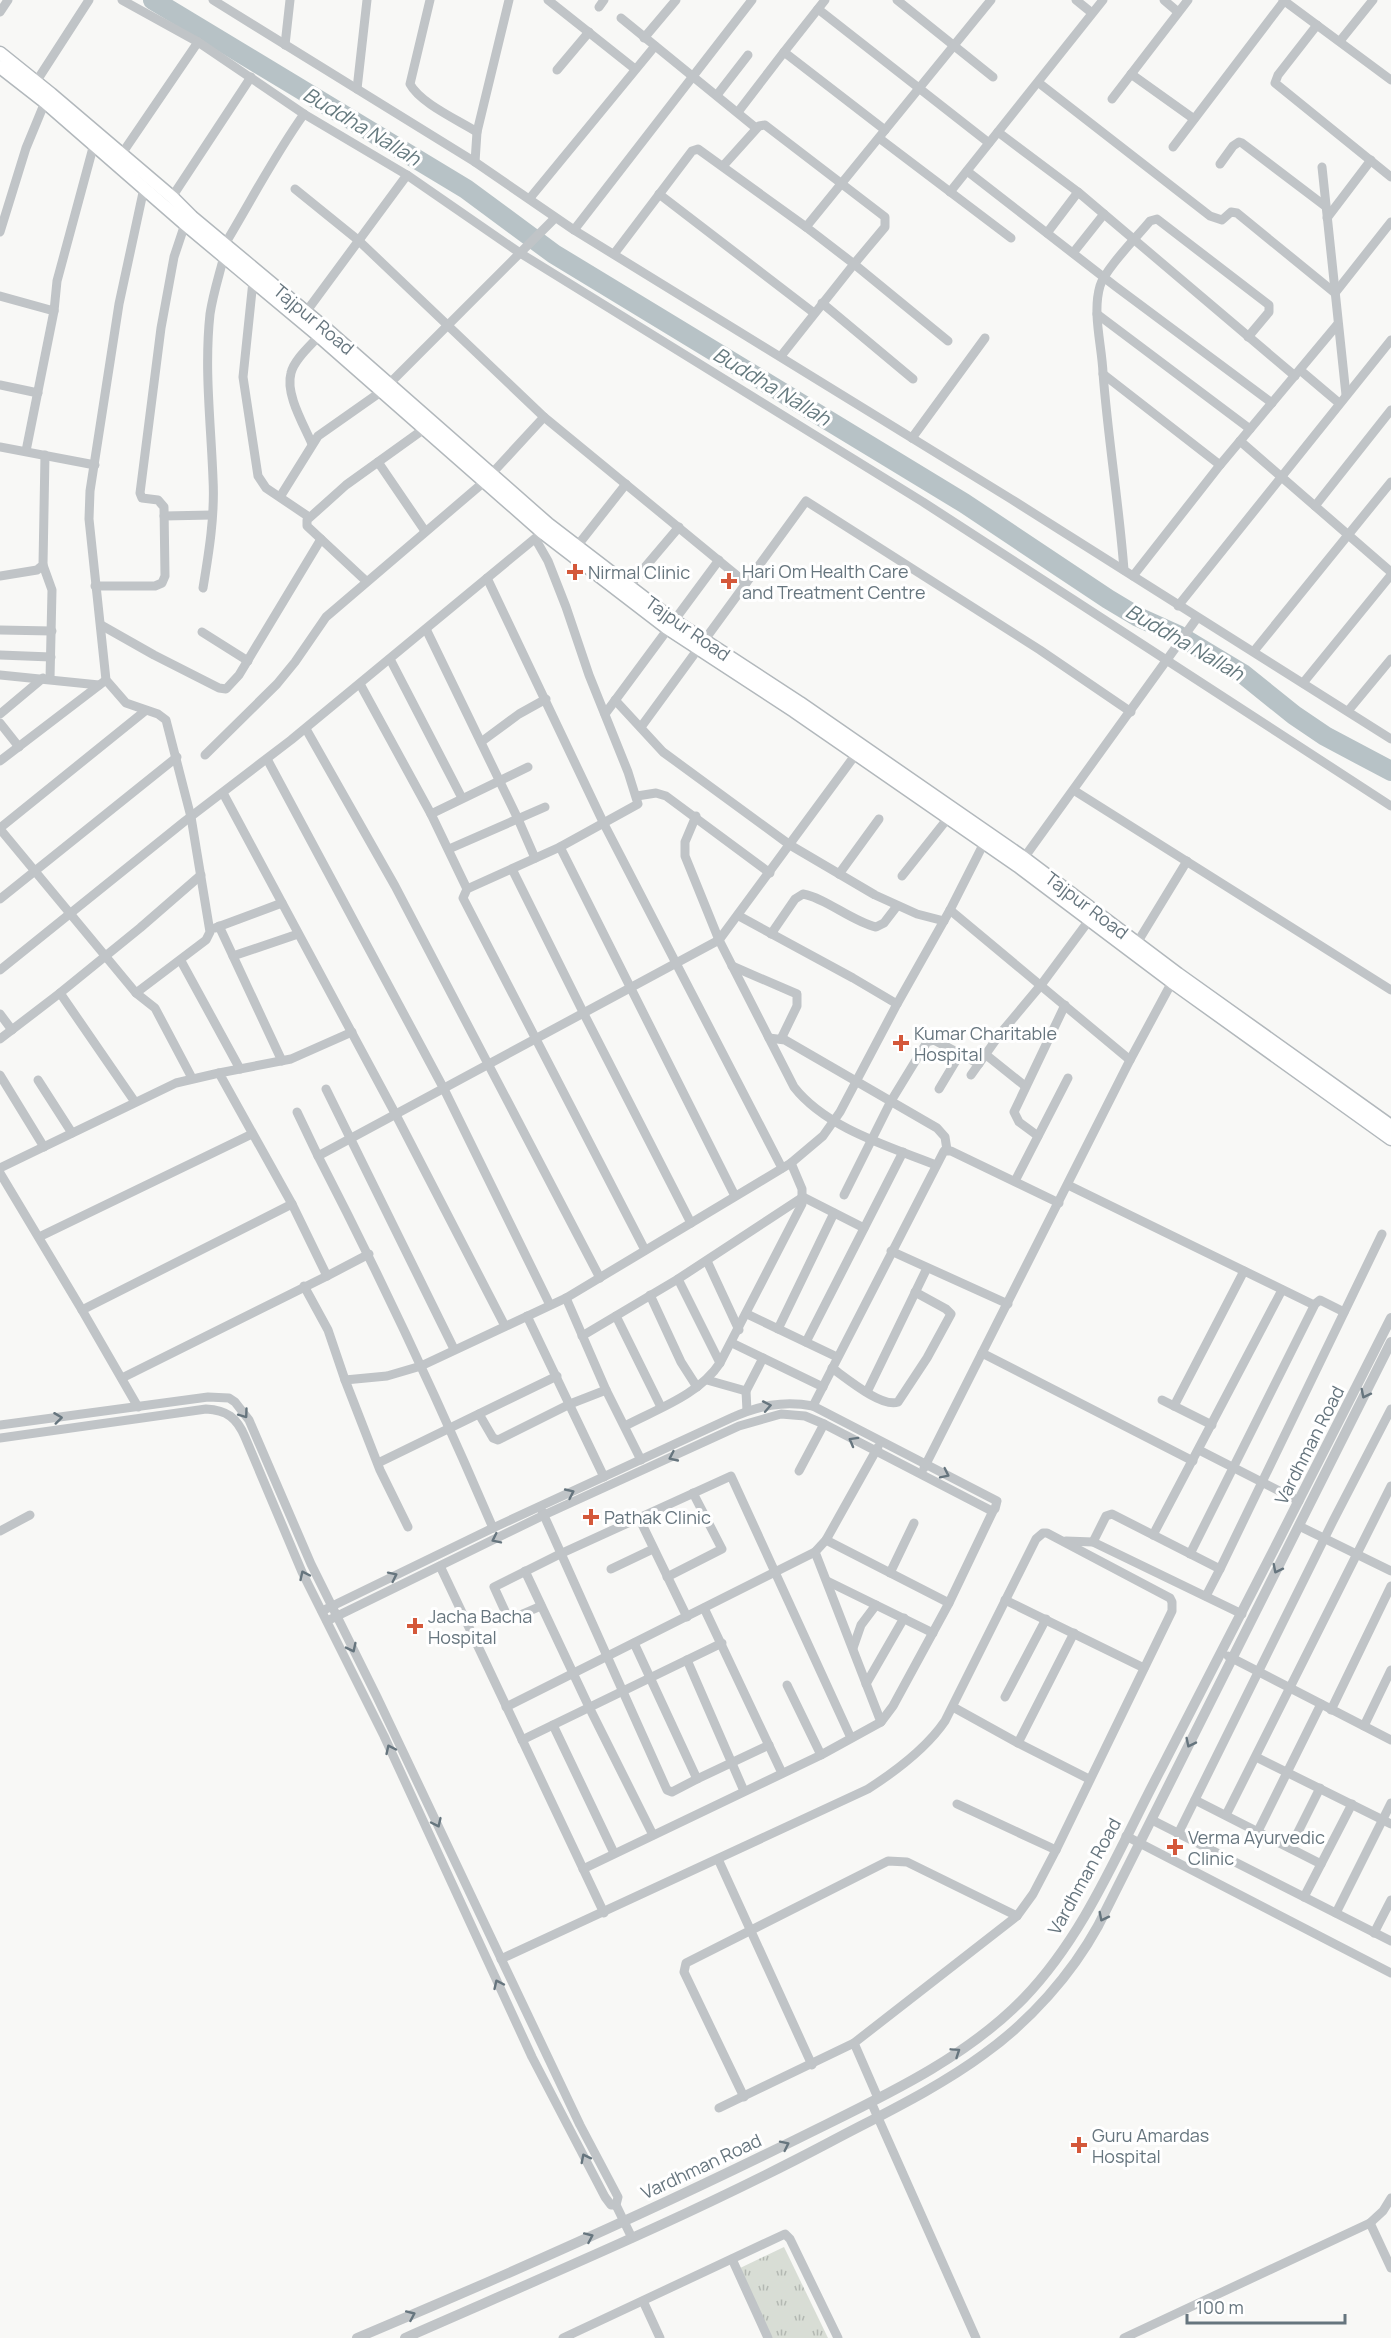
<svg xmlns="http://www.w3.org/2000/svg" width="1391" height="2338" viewBox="0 0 1391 2338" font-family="Manrope,sans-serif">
	<defs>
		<pattern id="park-tufts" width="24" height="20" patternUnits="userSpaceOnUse" patternTransform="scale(1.5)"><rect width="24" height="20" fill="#d8ddd5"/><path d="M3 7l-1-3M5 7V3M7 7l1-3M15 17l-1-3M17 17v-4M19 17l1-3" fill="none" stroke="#b3b8b2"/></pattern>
	</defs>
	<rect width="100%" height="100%" fill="#f8f8f6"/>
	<polygon fill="url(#park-tufts)" points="784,2247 828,2338 768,2338 736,2270"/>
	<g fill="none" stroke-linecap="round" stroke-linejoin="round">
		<polyline stroke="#b7c2c6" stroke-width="20" points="153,0 466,189 554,254 964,503 1108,599 1138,617 1178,635 1243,674 1294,715 1325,736 1391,771"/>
		<g stroke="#b2b8bc" stroke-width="15">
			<g id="secondary">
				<polyline points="0,53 51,94 172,197 192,217 325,328 548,524 673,620 800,703 1024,858 1178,974 1391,1126"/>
				<polyline points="0,67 45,102 185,224 319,336 542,532 667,628 794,711 1018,866 1172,982 1391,1139"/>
			</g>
		</g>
		<g stroke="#c0c4c7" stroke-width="9">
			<polyline points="122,0 198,42 304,114 407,175 520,253 923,502 1391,806"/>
			<polyline points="213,0 475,162 574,230 1011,499 1391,739"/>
			<path d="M430,0L410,84C420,103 458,120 477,132"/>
			<polyline points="548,0 635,69"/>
			<polyline points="825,0 784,52 885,130"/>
			<polyline points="897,0 993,77"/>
			<polyline points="1076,0 1092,13"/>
			<polyline points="1164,0 1178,12"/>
			<polyline points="1283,0 1391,80"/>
			<polyline points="599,7 604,0"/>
			<polyline points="818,9 989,143"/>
			<polyline points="0,12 8,0"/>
			<polyline points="621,18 756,128"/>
			<polyline points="1317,25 1278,75 1275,83 1391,177"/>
			<polyline points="644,38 676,0"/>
			<polyline points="1340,41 1373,0"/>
			<polyline points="285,45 290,0"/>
			<polyline points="557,70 589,32"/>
			<polyline points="1131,74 1194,119"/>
			<polyline points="36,82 89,0"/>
			<polyline points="1039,83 1210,216 1222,220 1231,212 1237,213 1335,293 1391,222"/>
			<polyline points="357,89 367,0"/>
			<polyline points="717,95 748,55"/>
			<polyline points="1112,99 1188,0"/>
			<polyline points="738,112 784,52"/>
			<polyline points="998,132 1078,192 1295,376"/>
			<polyline points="879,138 1011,238"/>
			<polyline points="1173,147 1284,1"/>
			<polyline points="121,155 198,42"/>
			<polyline points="475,162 477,132 509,0"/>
			<polyline points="1220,164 1233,146 1239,142 1242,143 1325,206"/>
			<polyline points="723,166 759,126 765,125 885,217 885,227 854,264 948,341"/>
			<polyline points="1322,167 1346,395"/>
			<polyline points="967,171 1115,286 1272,403"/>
			<polyline points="295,189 358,240 544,417 746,583"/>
			<polyline points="950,192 1103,0"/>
			<polyline points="659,194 814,313"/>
			<polyline points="172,197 251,77"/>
			<polyline points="530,198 655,46"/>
			<polyline points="1327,218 1371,160"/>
			<polyline points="574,230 752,0"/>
			<polyline points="0,232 26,148 45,102"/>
			<polyline points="1047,233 1078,192"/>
			<path d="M225,244C251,201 274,156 304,114"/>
			<polyline points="1073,253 1104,214"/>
			<polyline points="614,254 692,151 698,149 806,227"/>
			<polyline points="253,281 243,377 258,476 266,488 309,517"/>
			<polyline points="0,296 54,311 26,451"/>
			<polyline points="822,303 913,379"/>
			<polyline points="54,311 57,281 94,144"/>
			<polyline points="306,312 407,175"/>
			<polyline points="1097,314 1250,429"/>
			<polyline points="781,356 854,264 806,227 991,0"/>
			<polyline points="1300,370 1339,403"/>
			<polyline points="1103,374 1220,465"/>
			<polyline points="0,385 38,393"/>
			<polyline points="912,438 985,338"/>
			<polyline points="1240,441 1391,572"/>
			<path d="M312,444C304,425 285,394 291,373C294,360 310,346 319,336"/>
			<polyline points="0,447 95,465"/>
			<polyline points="378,462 425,531"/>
			<polyline points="280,497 318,436 382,391 555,218"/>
			<polyline points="1315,506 1391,410"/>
			<polyline points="164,516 212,515"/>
			<polyline points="536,540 548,561 566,607 589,675 628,772 638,804 560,847 467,889 463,898 645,1250"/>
			<polyline points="574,550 626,484"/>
			<polyline points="43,565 52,590 50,679"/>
			<path d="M1124,570C1119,504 1108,439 1103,373C1102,346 1092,313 1100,286C1105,269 1137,237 1150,221L1157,219L1269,305V312L1248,337"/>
			<polyline points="0,576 37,570 43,565 45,455"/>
			<polyline points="1133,576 1220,465 1337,325"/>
			<polyline points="487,578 604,824 782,1168"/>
			<polyline points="366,581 307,526 307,520 346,485 424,429"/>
			<polyline points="95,586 155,586 162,583 165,576 164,507 158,500 142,498 140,493 161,328 174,257 185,224"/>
			<polyline points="629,586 679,527"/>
			<path d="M203,588C209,552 215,515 213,479C211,424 204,369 210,314C213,294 219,276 224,256"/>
			<polyline points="1178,606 1391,340"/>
			<polyline points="101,625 154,655 219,688 226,689 239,675 321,539"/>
			<polyline points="426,629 518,819 535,858"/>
			<polyline points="0,630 52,631"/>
			<polyline points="202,632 248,661"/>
			<polyline points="1254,651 1391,482"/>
			<polyline points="0,655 51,657"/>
			<polyline points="390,659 462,798"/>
			<polyline points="0,675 99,685"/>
			<polyline points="1303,683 1391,575"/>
			<polyline points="360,684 431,814 467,889"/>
			<polyline points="615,700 663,752 790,845 875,895 917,914 944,921"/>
			<polyline points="1348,711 1391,659"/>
			<polyline points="0,714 43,678"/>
			<polyline points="605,714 719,560"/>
			<polyline points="0,723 19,747"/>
			<polyline points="641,727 806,501 1040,650 1131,712"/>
			<polyline points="306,729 395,886 600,1278"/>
			<polyline points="481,742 519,714 546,699"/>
			<polyline points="205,755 277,684 295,662 326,617 484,482 544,417"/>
			<polyline points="267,759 444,1089 550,1305"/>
			<polyline points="0,761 106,680"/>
			<polyline points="1075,791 1391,990"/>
			<polyline points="223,793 396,1115 505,1326"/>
			<polyline points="637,796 656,793 666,796 770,873"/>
			<polyline points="431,814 528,767"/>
			<path d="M696,816L685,842V856L719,940L794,1087C826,1128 888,1146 936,1165"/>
			<polyline points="0,828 145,711"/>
			<polyline points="0,829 136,993 155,1008 192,1078"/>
			<polyline points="560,847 735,1196"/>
			<polyline points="449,849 545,807"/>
			<polyline points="1021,862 1197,618"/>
			<polyline points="512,869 584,1014 691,1223"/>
			<polyline points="839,874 879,819"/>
			<polyline points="902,876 948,818"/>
			<polyline points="0,899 177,757"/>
			<polyline points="950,910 1130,1060"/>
			<polyline points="739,916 853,978 897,1004"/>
			<polyline points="219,926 282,1061"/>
			<polyline points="215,928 282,903"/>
			<path d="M771,934L795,899L803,894C826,898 851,921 876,927L884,923L897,906"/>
			<polyline points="1137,943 1187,861"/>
			<polyline points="233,956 298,934"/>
			<polyline points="181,961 240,1069"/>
			<polyline points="732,966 797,994 797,1006 781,1039"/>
			<polyline points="0,970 185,821 291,740 538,536"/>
			<polyline points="60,993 140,928 201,875"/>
			<polyline points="136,993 206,940 210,932 191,817 166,720 158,714 126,703 106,680 89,519 90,491 119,304 144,188"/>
			<polyline points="0,1014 12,1030"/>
			<polyline points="769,1038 785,1040 937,1128 945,1137 947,1150"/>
			<polyline points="0,1039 60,993 135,1102"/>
			<polyline points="985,1054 1025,1086"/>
			<polyline points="0,1075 44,1147"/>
			<polyline points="971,1075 1000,1034 1041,985 1090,919"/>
			<polyline points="38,1080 72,1133"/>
			<polyline points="326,1089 454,1349"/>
			<polyline points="939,1089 960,1054"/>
			<polyline points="297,1112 318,1156"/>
			<polyline points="1038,1136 1019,1122 1014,1112 1065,1005"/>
			<polyline points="0,1168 176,1083 219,1073"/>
			<polyline points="0,1173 82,1310 138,1407"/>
			<polyline points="1015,1181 1068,1078"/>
			<polyline points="1068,1185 1314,1305"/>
			<polyline points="844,1195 891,1101 927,1042 934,1040 979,1064"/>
			<polyline points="39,1237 252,1134"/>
			<polyline points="891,1251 1008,1304"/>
			<polyline points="707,1261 739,1330"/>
			<polyline points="327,1276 369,1254"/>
			<polyline points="678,1279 720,1363"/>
			<polyline points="304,1286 328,1330 345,1380 380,1470 408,1527"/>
			<polyline points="650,1295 681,1362 697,1387"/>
			<polyline points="566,1298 606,1390 641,1460"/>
			<polyline points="82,1310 292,1204"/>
			<polyline points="747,1314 837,1357"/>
			<polyline points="527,1316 604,1477"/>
			<polyline points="616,1316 661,1407"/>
			<polyline points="778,1329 834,1213"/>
			<polyline points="582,1336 678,1279 803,1197 864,1228"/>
			<polyline points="806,1342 903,1152"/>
			<polyline points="732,1343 823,1387"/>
			<polyline points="982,1353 1193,1461"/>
			<path d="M832,1368C846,1378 882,1408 898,1402L927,1358L951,1314L946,1309L915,1292"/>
			<polyline points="122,1378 327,1276 292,1204 219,1073 291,1059 352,1032"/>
			<polyline points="345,1380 387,1376 421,1366 566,1298 791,1163 823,1136 840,1112 897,1004 950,910 984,843"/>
			<polyline points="707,1380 746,1391"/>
			<polyline points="867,1392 927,1268"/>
			<polyline points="1162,1400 1212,1425"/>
			<polyline points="813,1406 944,1151 951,1151 1059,1203"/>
			<polyline points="1174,1406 1244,1271"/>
			<polyline points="747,1411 746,1391 763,1358"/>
			<polyline points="479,1414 493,1438 498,1440 570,1404 606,1390"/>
			<polyline points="0,1425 208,1397 229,1398 235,1402 249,1420 311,1564 377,1697 580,2125 618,2197 616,2205 632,2238"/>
			<path d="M625,1426C657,1409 699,1395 720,1363L802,1204V1189L791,1163"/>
			<path d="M0,1438L206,1409C227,1410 237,1418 245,1437L302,1572L384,1736L532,2057L605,2197L611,2205H616"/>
			<polyline points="1199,1450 1299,1501"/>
			<polyline points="378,1463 557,1376"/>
			<polyline points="924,1468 1130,1060 1172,982"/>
			<polyline points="799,1471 824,1424"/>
			<polyline points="542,1511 667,1790 672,1792 697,1779 634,1643"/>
			<polyline points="639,1518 687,1617"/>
			<polyline points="1299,1526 1391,1571"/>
			<path d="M493,1528C439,1402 381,1278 318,1156L719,940L856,754"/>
			<polyline points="0,1531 30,1515"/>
			<polyline points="1153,1535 1282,1290"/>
			<polyline points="826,1540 949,1603"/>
			<polyline points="1066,1541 1093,1542 1242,1614"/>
			<polyline points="1093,1542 1106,1516 1112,1514 1220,1569 1382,1234"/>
			<polyline points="1190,1554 1315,1304 1320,1300 1344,1312"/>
			<polyline points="440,1566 604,1913"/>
			<polyline points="611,1569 653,1549"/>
			<polyline points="525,1571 589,1707 653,1835"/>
			<polyline points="890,1573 914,1523"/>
			<polyline points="667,1577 722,1549 693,1493"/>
			<polyline points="827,1581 933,1633"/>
			<polyline points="1206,1596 1220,1569"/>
			<polyline points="1005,1600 1144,1668"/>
			<polyline points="541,1606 509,1620 494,1587 560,1554 731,1476 851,1738"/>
			<polyline points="704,1608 782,1773"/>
			<path d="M322,1611L493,1528L731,1418C758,1406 783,1400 813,1406L997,1501L995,1509L990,1510L824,1424L805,1416L781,1414L739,1426L544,1515L327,1621"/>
			<polyline points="853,1648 861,1625 876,1605"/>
			<polyline points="1228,1656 1391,1740"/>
			<polyline points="687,1660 744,1791"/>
			<polyline points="866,1684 904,1618"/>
			<polyline points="787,1685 821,1755"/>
			<polyline points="1005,1697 1046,1619"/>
			<polyline points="506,1707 815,1552 826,1540 878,1447"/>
			<polyline points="953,1707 1018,1743 1089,1779"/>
			<polyline points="1331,1710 1391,1586"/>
			<polyline points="881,1722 893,1706 949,1603 993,1511"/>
			<polyline points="553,1725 614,1853"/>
			<polyline points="1364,1726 1391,1670"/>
			<polyline points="522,1740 722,1643"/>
			<polyline points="1018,1743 1074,1633"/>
			<polyline points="1256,1757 1391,1824"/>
			<polyline points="697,1779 769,1745"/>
			<polyline points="1195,1800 1321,1864"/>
			<polyline points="957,1804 1056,1850"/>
			<polyline points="1226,1815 1391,1486"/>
			<polyline points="1152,1820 1391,1941"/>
			<polyline points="1258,1831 1321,1704"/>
			<polyline points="1178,1834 1333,1521 1391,1409"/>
			<polyline points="1126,1836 1391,1973"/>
			<polyline points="1290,1848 1320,1788"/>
			<polyline points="718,1859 812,2065"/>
			<polyline points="583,1869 821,1755 881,1722 815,1552"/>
			<polyline points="1304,1897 1352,1804"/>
			<polyline points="1336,1913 1391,1803"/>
			<polyline points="1374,1933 1391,1900"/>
			<path d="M501,1959L868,1789C896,1771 926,1749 945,1721L1036,1539L1043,1533H1047L1170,1598L1172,1602V1611L1056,1850L1033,1894L1017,1916L854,2043L719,2108"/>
			<polyline points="854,2043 878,2098"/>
			<polyline points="744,2097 684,1972 686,1963 888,1861 907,1862 1017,1916"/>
			<polyline points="871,2102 976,2338"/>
			<polyline points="1370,2223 1391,2268"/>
			<polyline points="732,2259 768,2338"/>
			<polyline points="643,2301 660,2338"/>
			<polyline points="563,2338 785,2234 790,2239 838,2338"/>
			<polyline points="1124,2338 1370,2223 1383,2211 1391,2198"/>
		</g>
		<g stroke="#c0c4c7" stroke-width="10">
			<path d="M357,2338C505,2276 653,2210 797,2139C875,2100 962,2062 1024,1998C1086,1934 1120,1846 1161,1769C1239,1619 1315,1469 1391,1318"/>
			<path d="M405,2338C548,2275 692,2215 830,2142C881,2115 938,2088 984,2054C1030,2021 1071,1975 1098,1926L1391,1342"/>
		</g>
		<use href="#secondary" stroke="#fff" stroke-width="12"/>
	</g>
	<defs><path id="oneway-chevron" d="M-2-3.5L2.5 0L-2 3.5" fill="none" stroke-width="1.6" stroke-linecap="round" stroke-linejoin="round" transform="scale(1.5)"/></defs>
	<g stroke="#66757e">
		<use href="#oneway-chevron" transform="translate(1365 1394) rotate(117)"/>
		<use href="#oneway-chevron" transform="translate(767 1406) rotate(-11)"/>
		<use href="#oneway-chevron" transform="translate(244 1414) rotate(54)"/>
		<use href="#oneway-chevron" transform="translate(58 1418) rotate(-7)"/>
		<use href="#oneway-chevron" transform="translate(853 1441) rotate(-151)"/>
		<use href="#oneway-chevron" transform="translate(673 1457) rotate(155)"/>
		<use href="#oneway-chevron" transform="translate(945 1474) rotate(26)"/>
		<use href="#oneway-chevron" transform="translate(570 1493) rotate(-25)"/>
		<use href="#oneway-chevron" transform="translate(496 1539) rotate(154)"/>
		<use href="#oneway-chevron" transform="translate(1277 1569) rotate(117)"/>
		<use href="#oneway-chevron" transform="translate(304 1575) rotate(-115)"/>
		<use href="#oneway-chevron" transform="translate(393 1576) rotate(-26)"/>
		<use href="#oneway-chevron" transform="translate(352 1648) rotate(64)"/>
		<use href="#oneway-chevron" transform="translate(1190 1743) rotate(116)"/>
		<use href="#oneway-chevron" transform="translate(390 1749) rotate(-115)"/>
		<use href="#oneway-chevron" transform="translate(437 1823) rotate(65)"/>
		<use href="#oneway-chevron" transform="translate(1103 1917) rotate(117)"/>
		<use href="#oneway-chevron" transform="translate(498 1984) rotate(-115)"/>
		<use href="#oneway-chevron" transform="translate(956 2052) rotate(-34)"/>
		<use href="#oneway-chevron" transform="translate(785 2145) rotate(-26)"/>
		<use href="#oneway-chevron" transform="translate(585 2158) rotate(-117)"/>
		<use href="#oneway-chevron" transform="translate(589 2237) rotate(-24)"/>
		<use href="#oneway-chevron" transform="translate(411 2315) rotate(-24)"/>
	</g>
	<g fill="#d4583a" stroke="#fff" stroke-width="2">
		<path d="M572 563h6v6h6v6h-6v6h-6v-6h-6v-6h6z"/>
		<path d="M726 572h6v6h6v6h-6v6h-6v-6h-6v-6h6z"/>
		<path d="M898 1034h6v6h6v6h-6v6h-6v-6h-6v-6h6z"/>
		<path d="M588 1508h6v6h6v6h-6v6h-6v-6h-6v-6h6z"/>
		<path d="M412 1617h6v6h6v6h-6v6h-6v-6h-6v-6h6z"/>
		<path d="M1172 1838h6v6h6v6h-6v6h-6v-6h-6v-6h6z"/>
		<path d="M1076 2136h6v6h6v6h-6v6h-6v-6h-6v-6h6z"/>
	</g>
	<g text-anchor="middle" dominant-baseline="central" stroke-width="6" stroke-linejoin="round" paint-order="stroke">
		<g font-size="18" fill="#66757e" stroke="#fff">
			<text transform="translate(314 319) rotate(40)">Tajpur Road</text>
			<text transform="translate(688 628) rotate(35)">Tajpur Road</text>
			<text transform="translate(1087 905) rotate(37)">Tajpur Road</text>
			<text transform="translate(1309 1445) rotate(-63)">Vardhman Road</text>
			<text transform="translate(1084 1876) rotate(-61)">Vardhman Road</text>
			<text transform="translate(701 2166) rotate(-25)">Vardhman Road</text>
		</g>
		<g font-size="18" fill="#66757e" stroke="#fff" text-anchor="start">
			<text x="742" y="571">Hari Om Health Care<tspan x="742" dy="21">and Treatment Centre</tspan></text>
			<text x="588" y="572">Nirmal Clinic</text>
			<text x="914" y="1033">Kumar Charitable<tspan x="914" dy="21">Hospital</tspan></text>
			<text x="604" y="1517">Pathak Clinic</text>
			<text x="428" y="1616">Jacha Bacha<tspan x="428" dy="21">Hospital</tspan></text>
			<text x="1188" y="1837">Verma Ayurvedic<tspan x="1188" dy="21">Clinic</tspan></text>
			<text x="1092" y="2135">Guru Amardas<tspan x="1092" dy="21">Hospital</tspan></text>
		</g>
		<g font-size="20" font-style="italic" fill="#667a7f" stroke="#fff">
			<text transform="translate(362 126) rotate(31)">Buddha Nallah</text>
			<text transform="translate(772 386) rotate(31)">Buddha Nallah</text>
			<text transform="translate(1185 642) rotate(30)">Buddha Nallah</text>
		</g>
	</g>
	<path d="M1187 2314v9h158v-9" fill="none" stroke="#66757e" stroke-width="3"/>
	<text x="1196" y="2314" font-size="18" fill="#66757e" stroke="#ffffff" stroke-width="4.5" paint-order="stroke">100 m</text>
</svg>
